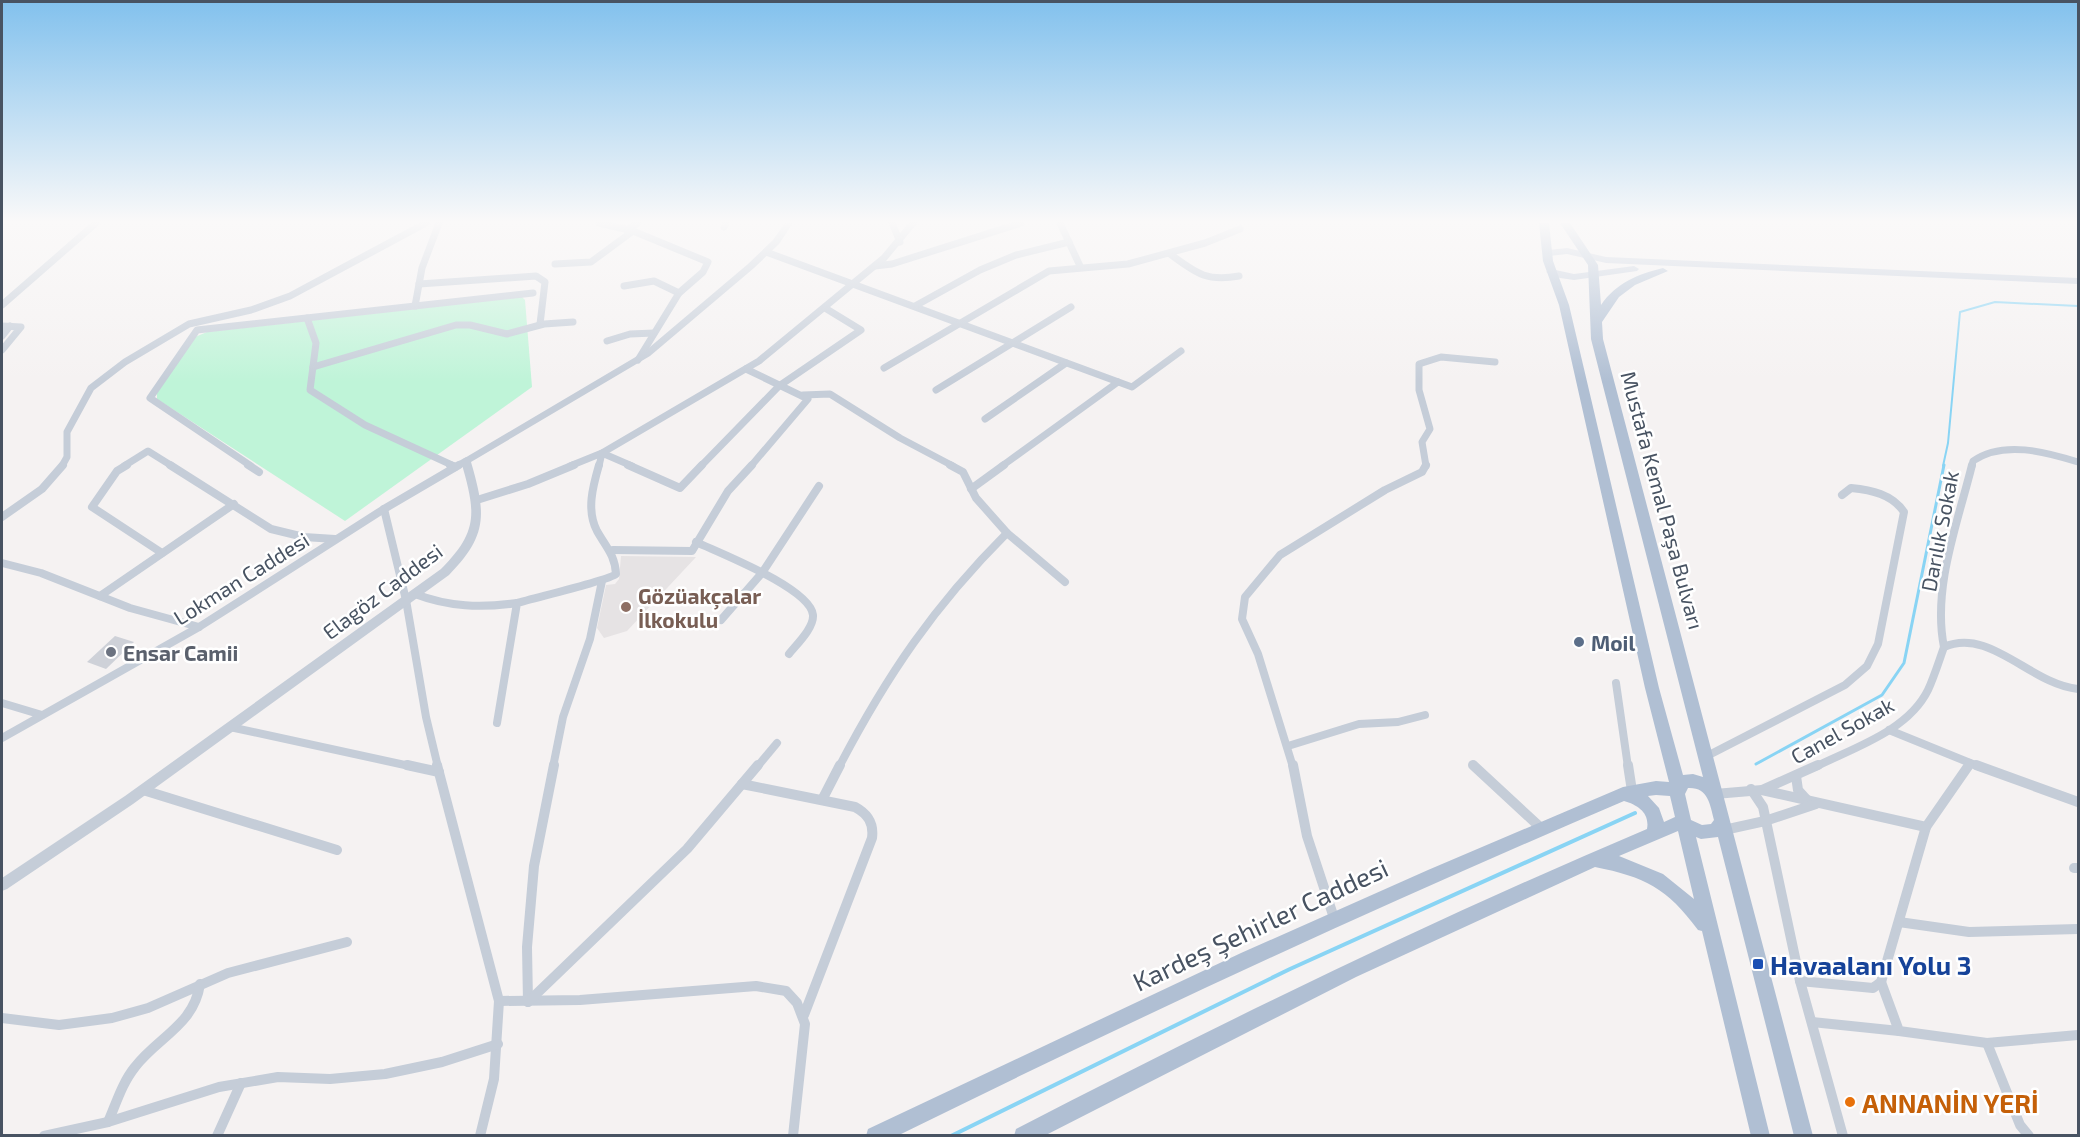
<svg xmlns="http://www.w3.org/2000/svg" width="2080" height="1137" viewBox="0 0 2080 1137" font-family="'Exo 2',sans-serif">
	<rect width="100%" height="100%" fill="#f5f2f2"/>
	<polygon fill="#e6e3e4" points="621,556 696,557 627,631 604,638 597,628 606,585 615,584 619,579"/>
	<polygon fill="#bff4d8" points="522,297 525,300 532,387 345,521 157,399 157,393 195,337 207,332"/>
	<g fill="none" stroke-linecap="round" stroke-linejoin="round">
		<polyline stroke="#89d4f4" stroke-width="2" points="1943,466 1948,443 1960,312 1995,302 2078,306"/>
		<polyline stroke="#89d4f4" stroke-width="3" points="1756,764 1882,695 1904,663 1944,465"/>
		<polyline stroke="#89d4f4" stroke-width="4" points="951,1136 1290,969 1635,813"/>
	</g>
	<polygon fill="#ced1d8" points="115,636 134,642 106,669 87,662"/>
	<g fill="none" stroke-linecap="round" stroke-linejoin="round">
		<g stroke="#c5cdd8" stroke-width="7">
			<polyline points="599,223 633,231 708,262 703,272 679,293 638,360"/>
			<polyline points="892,223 900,242"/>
			<polyline points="1060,223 1080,266"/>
			<polyline points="724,227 726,223"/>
			<polyline points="627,230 638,223"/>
			<polyline points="766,252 1132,387 1181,351"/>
			<path d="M1170,254C1196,273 1206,282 1239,276"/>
			<polyline points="555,264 591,262 633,231"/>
			<polyline points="875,266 892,264 1021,223"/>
			<polyline points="419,284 536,276 545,282 540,324"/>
			<polyline points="624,286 654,281 679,293"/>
			<polyline points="2,305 96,223"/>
			<polyline points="415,306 422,268 439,223"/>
			<polyline points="915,306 980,270 1016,255 1069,242"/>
			<polyline points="307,318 316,343 310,390 365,425 454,466"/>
			<polyline points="2,326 21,327 2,350"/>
			<polyline points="2,336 10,326"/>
			<polyline points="607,341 630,334 654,333"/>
			<polyline points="313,367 456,325 470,325 507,334 544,324 573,322"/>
			<polyline points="884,368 1049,271 1128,264 1205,243 1240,229"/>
			<polyline points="746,369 808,399 751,466"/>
			<polyline points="936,390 1071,307"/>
			<polyline points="803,395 830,394 900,438 953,466"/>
			<polyline points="985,419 1066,363"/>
			<polyline points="62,466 67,457 67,432 91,388 125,362 189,324 251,310 290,296 426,223"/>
			<polyline points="124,466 148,451 172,466"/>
			<polyline points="251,466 150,398 197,330 533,293"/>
			<polyline points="457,466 466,461"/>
			<polyline points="570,466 602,453 759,361 884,258 913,223"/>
			<polyline points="599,466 602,453 632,466"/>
			<polyline points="701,466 779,386 861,330 825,308"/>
			<polyline points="1002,466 1118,382"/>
			<polyline points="1426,466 1422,442 1430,429 1419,390 1419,364 1441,357 1495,362"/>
			<path d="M1972,466L1973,461C2003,440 2046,452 2078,462"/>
		</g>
		<g stroke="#c5cdd8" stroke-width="8">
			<polyline points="127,465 117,471 92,507 162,553"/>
			<polyline points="170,465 271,529 304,537 335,539"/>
			<polyline points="248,465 259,472"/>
			<polyline points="450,465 455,467"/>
			<polyline points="628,465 680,488 702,465"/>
			<polyline points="950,465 963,472 976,498 1007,533 1065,582"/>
			<polyline points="971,489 1004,465"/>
			<polyline points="477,500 528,484 574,465"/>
			<polyline points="384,509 406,600 426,717 438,767"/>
			<polyline points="2,517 42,489 63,465"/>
			<path d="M696,542C719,553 810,588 813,615C814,628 797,644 789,654"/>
			<polyline points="613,550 692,551 728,491 752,465"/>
			<polyline points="2,563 41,573 130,608 199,627"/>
			<path d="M415,594C449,607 481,608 517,603"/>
			<polyline points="100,596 234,504"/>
			<polyline points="721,620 762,573 819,486"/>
			<path d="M1944,647C1932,588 1958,522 1972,465"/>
			<polyline points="1616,683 1628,767"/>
			<polyline points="2,703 42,715"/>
			<path d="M497,723L517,603C533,598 610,580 616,574C615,555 606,547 597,531C586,510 593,486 599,465"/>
			<polyline points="230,727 414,767"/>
			<polyline points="1889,730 1980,767"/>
			<polyline points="2,738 199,627 384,509 459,465"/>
			<polyline points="1288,746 1359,724 1398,722 1425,715"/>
			<path d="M1707,756L1845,685L1867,666L1878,644L1904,512C1892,494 1871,490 1851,488L1842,495"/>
			<polyline points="553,767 563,717 590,639 602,581"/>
			<polyline points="757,767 777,743"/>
			<path d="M839,767C887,675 934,606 1007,533"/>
			<polyline points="1293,767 1258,654 1242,619 1245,597 1280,555 1385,490 1422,472 1426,465"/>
			<path d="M1815,767C1853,748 1908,731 1928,690C1934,677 1939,661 1944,647C1990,627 2030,684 2078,689"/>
			<polyline points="1968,767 1970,763"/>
		</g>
		<g stroke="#c5cdd8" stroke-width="10">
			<polyline points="407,765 439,772"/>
			<polyline points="437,765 499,1001 494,1079 480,1136"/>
			<polyline points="1293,765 1307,836 1334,918"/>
			<polyline points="1473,765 1541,828"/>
			<polyline points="1628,765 1632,791"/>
			<polyline points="1976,765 2078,802"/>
			<polyline points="1796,776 1798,790 1808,801"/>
			<path d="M742,784L855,807C868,814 874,823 872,838L804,1015"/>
			<polyline points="1751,789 1763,807 1800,981 1843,1136"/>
			<polyline points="143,790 337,850"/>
			<polyline points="1762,790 1926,827 1969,765"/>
			<polyline points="1715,794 1762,790 1818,765"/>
			<polyline points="822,800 840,765"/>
			<polyline points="1724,830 1765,821 1816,804"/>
			<polyline points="2074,868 2078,868"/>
			<polyline points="1899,922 1969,932 2078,929"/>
			<polyline points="1800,981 1873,988 1881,982 1926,827"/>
			<polyline points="1881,982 1899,1031 1987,1043 2078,1035"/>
			<polyline points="499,1001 580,1000 756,986 786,991 797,1003 805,1024 793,1136"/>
			<polyline points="528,1002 527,947 534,866 554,765"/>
			<polyline points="528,1002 687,849 758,765"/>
			<polyline points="2,1018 59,1025 112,1018 148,1008 228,973 347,942"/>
			<polyline points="1812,1022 1899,1031"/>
			<polyline points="1987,1043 2020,1125 2029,1136"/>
			<path d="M108,1122C116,1104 122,1083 135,1067C158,1037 194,1025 200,984"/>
			<polyline points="44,1136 108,1122 219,1087 278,1077 330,1079 385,1074 442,1062 498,1044"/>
			<polyline points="217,1136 241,1083"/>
		</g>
		<path fill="#c5cdd8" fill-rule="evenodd" d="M785,223H793L779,244L754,268L650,356L471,462C486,514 488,535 449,575L133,804L7,889L2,891V878L125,796L441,569C480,530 475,511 461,461L463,459L644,352L748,264L773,240Z"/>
		<g fill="#c4cddc" fill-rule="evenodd">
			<polygon points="1567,248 1606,257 2078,278 2078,284 1606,263 1567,254 1549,256 1544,253 1549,250"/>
			<polygon points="1634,266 1639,269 1637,271 1574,280 1560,278 1546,272 1551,269 1574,274"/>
		</g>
		<path fill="#b0bfd3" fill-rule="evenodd" d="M1539,223H1549L1553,261L1569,305L1659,688L1683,775L1693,774L1703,777L1591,339L1588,265L1560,223H1570L1598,265L1601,305C1616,283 1638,274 1663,268L1668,271L1635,285L1619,297L1602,322L1603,339L1813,1136H1794L1718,837L1701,839L1696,837L1770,1136H1751L1702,931L1698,930C1667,888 1645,877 1595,867L1356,977L1044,1136H1014L1016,1129C1223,1022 1432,920 1647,829C1650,813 1638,805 1624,801C1378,906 1136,1018 897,1136H866L868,1129L1241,953L1428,870L1623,787L1656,781L1669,782L1645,688L1559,305L1543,261ZM1688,788C1708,787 1710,804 1714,820L1711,824L1702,825L1691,820L1685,794ZM1656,795L1670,796L1675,817L1664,822L1659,808L1648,796ZM1678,831L1694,899L1663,874L1619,856Z"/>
	</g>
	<linearGradient id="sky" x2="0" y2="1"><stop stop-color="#82c1ed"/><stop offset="0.58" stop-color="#faf9f9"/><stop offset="1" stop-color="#faf9f9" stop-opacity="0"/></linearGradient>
	<rect width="2080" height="382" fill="url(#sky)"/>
	<circle fill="#8d6e63" stroke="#fff" stroke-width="2" cx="626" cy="607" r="6"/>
	<circle fill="#5c6f8a" stroke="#fff" stroke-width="2" cx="1579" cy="642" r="6"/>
	<circle fill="#6b7280" stroke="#fff" stroke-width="2" cx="111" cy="652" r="6"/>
	<rect fill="#1a4fb4" stroke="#fff" stroke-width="2" x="1752" y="958" width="12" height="12" rx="3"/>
	<circle fill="#e8710a" stroke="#fff" stroke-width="2" cx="1850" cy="1102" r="6"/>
	<g text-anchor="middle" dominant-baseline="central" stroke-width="5" stroke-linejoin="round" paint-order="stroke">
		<g font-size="21" fill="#485362" stroke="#fff">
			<text transform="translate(1663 500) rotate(75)">Mustafa Kemal Paşa Bulvarı</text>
			<text transform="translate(1939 531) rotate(-79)">Darılık Sokak</text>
			<text transform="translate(241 578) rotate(-32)">Lokman Caddesi</text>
			<text transform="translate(382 591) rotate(-37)">Elagöz Caddesi</text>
			<text transform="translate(1842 730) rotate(-29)">Canel Sokak</text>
		</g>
		<g font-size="21" font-weight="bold" fill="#785e54" stroke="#fff" text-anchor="start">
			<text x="638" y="595">Gözüakçalar<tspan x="638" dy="24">İlkokulu</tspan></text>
		</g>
		<g font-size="21" font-weight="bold" fill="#4e5e75" stroke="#fff" text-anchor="start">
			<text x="1591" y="642">Moil</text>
		</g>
		<g font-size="21" font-weight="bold" fill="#5b616d" stroke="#fff" text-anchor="start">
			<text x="123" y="652">Ensar Camii</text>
		</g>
		<g font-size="26" fill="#485362" stroke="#fff">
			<text transform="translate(1260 924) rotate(-25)">Kardeş Şehirler Caddesi</text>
		</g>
		<g font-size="26" font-weight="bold" fill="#164399" stroke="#fff" text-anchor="start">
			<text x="1770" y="964">Havaalanı Yolu 3</text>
		</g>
		<g font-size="26" font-weight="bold" fill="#c56008" stroke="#fff" text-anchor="start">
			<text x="1862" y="1102">ANNANİN YERİ</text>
		</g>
	</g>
	<rect width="2080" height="1137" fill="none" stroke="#485362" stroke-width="6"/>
</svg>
